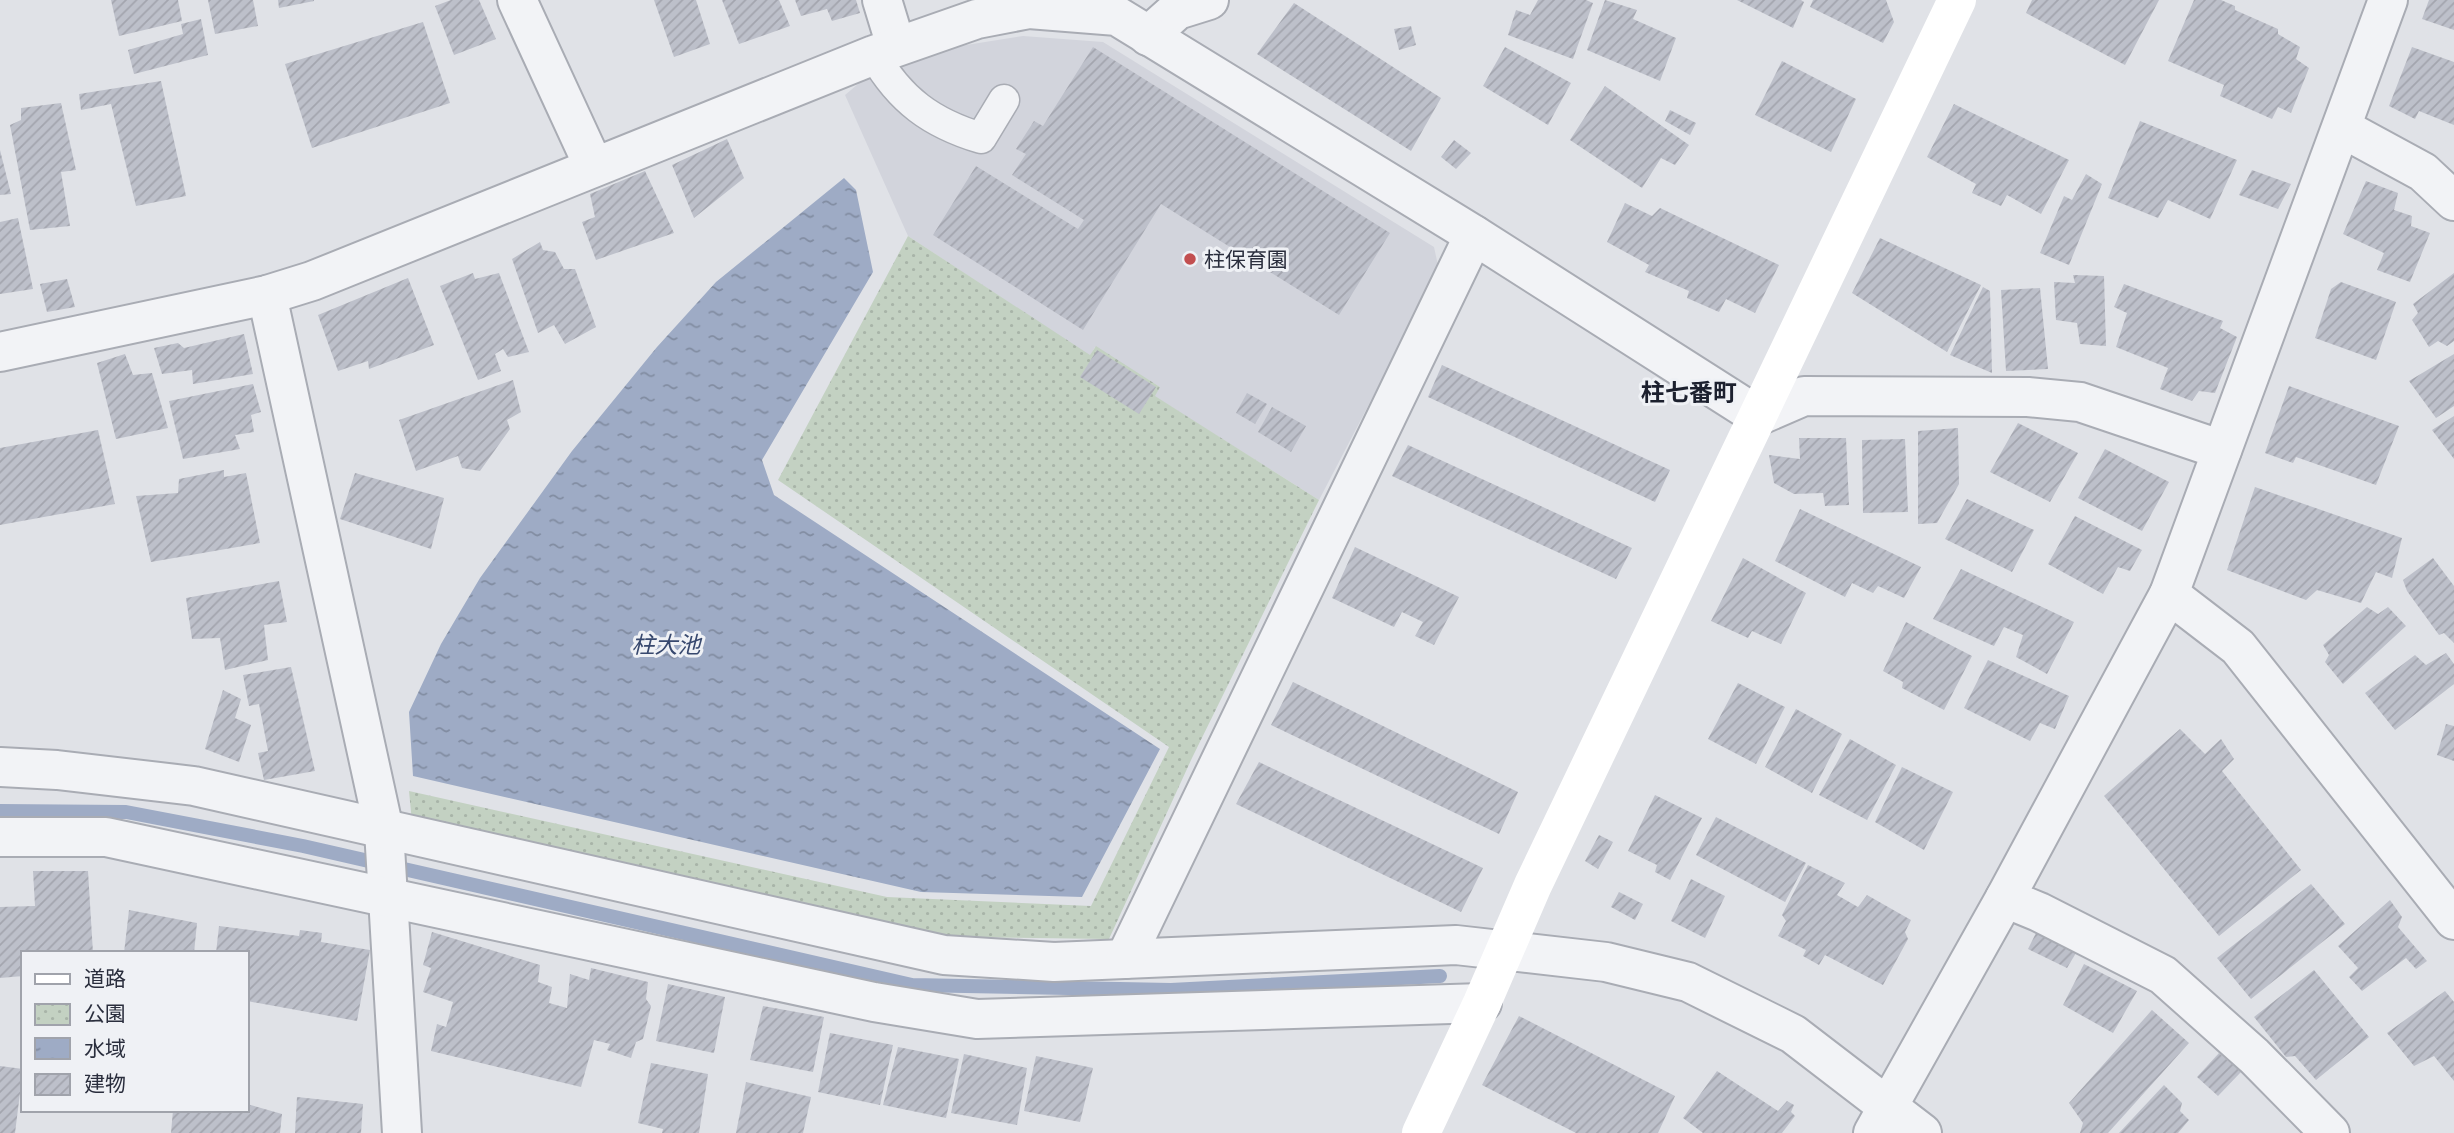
<svg xmlns="http://www.w3.org/2000/svg" width="2454" height="1133" viewBox="0 0 2454 1133" font-family="Manrope,'Noto Sans JP',sans-serif">
	<defs>
		<pattern id="park-dots" width="8" height="8" patternUnits="userSpaceOnUse" patternTransform="scale(1.75)"><rect width="8" height="8" fill="#c3d1c2"/><path d="M2 2h.1M6 6h.1" fill="none" stroke="#a8b4a8" stroke-width="1.8" stroke-linecap="round"/></pattern>
		<pattern id="water-ripples" width="26" height="14" patternUnits="userSpaceOnUse" patternTransform="scale(1.75)"><rect width="26" height="14" fill="#9eabc5"/><path d="M2 4q2-2 4 0t4 0M15 11q2-2 4 0t4 0" fill="none" stroke="#818ca1"/></pattern>
		<pattern id="building-hatch" width="6" height="6" patternUnits="userSpaceOnUse" patternTransform="scale(1.75)"><rect width="6" height="6" fill="#bdc0ca"/><path d="M-1 1l2-2M0 6l6-6M5 7l2-2" fill="none" stroke="#a3a5ae"/></pattern>
	</defs>
	<rect width="100%" height="100%" fill="#e0e2e7"/>
	<polygon fill="#d2d4dc" points="1023,36 1103,42 1434,247 1439,270 1319,500 1154,396 1160,387 1095,347 1090,356 908,236 845,95 864,79 960,46"/>
	<polygon fill="url(#park-dots)" points="908,236 1090,355 1096,346 1160,387 1155,396 1319,500 1192,758 1109,939 950,937 412,822 409,791 887,897 1091,906 1169,747 778,480"/>
	<polygon fill="url(#water-ripples)" points="844,178 856,190 873,272 762,460 774,495 1160,749 1082,897 921,892 413,776 409,712 441,644 480,578 572,451 657,347 716,282"/>
	<g fill="none" stroke-linecap="round" stroke-linejoin="round">
		<polyline stroke="#9eabc5" stroke-width="14" points="0,811 126,812 303,846 912,985 1171,990 1440,976"/>
	</g>
	<g fill="url(#building-hatch)">
		<polygon points="111,0 178,0 182,21 119,36"/>
		<polygon points="208,0 253,0 258,26 215,34"/>
		<polygon points="278,0 314,0 314,1 279,8"/>
		<polygon points="451,0 479,0 496,39 454,55 435,6"/>
		<polygon points="654,0 696,0 710,44 674,57"/>
		<polygon points="722,0 779,0 790,26 739,44"/>
		<polygon points="795,0 856,0 860,13 832,21 827,9 801,16"/>
		<polygon points="1538,0 1586,0 1593,3 1573,59 1508,35 1516,10 1530,15"/>
		<polygon points="1605,0 1637,10 1633,19 1676,38 1660,81 1587,50"/>
		<polygon points="1737,0 1801,0 1804,2 1793,28"/>
		<polygon points="1813,0 1886,0 1894,22 1883,43 1810,7"/>
		<polygon points="2032,0 2159,0 2125,65 2026,13"/>
		<polygon points="2194,0 2221,0 2235,6 2235,10 2278,29 2278,34 2300,47 2296,59 2309,68 2291,113 2278,107 2272,119 2220,96 2224,85 2168,61"/>
		<polygon points="2429,0 2454,0 2454,30 2422,19"/>
		<polygon points="1294,3 1441,98 1411,151 1257,54"/>
		<polygon points="201,19 208,55 134,74 128,50 183,34 181,24"/>
		<polygon points="423,22 450,103 312,148 285,64"/>
		<polygon points="1411,26 1416,45 1399,50 1394,29"/>
		<polygon points="1093,47 1390,233 1339,315 1161,204 1083,330 933,235 976,166 1078,229 1084,220 1012,175 1026,154 1016,149 1034,121 1043,126"/>
		<polygon points="1505,47 1571,83 1548,125 1483,86"/>
		<polygon points="2412,47 2454,62 2454,125 2419,111 2415,119 2389,106"/>
		<polygon points="1782,61 1856,99 1831,152 1755,115"/>
		<polygon points="161,81 186,196 136,206 111,104 81,110 79,94"/>
		<polygon points="1605,86 1689,145 1675,165 1661,158 1642,188 1570,140"/>
		<polygon points="61,103 76,170 61,172 70,226 30,230 10,125 21,120 21,108"/>
		<polygon points="1954,104 2069,160 2041,214 2007,195 2001,206 1972,193 1976,184 1927,157"/>
		<polygon points="1670,110 1696,123 1690,135 1665,121"/>
		<polygon points="2140,121 2237,160 2210,219 2168,200 2158,218 2108,198"/>
		<polygon points="727,139 744,178 694,218 672,165"/>
		<polygon points="1454,140 1471,153 1456,169 1441,157"/>
		<polygon points="0,150 11,194 0,195"/>
		<polygon points="2252,170 2291,184 2278,209 2239,195"/>
		<polygon points="645,171 674,233 596,260 582,222 595,217 590,194"/>
		<polygon points="2086,174 2102,184 2069,265 2040,253 2064,196 2072,200"/>
		<polygon points="2366,181 2398,193 2394,210 2412,216 2411,226 2430,233 2410,282 2377,270 2384,253 2343,234"/>
		<polygon points="1625,203 1652,216 1660,208 1779,265 1755,313 1726,299 1719,312 1687,298 1689,291 1645,272 1649,265 1607,242"/>
		<polygon points="18,218 33,289 0,294 0,222"/>
		<polygon points="1880,238 1981,285 1947,352 1852,293"/>
		<polygon points="540,242 543,250 555,252 564,269 575,269 596,327 565,344 554,325 538,333 512,259"/>
		<polygon points="473,273 475,279 499,273 529,352 508,357 503,349 495,354 501,371 478,380 440,286"/>
		<polygon points="2454,273 2454,341 2447,346 2438,341 2429,347 2412,320 2418,313 2413,304"/>
		<polygon points="2073,275 2104,276 2106,346 2080,344 2077,323 2056,320 2054,282 2075,283"/>
		<polygon points="408,278 434,345 369,369 368,361 338,371 318,315"/>
		<polygon points="67,279 75,307 47,312 40,284"/>
		<polygon points="2341,282 2396,302 2376,360 2315,338 2331,289"/>
		<polygon points="2124,284 2223,321 2220,328 2237,337 2215,393 2199,391 2192,401 2160,389 2168,368 2116,347 2127,313 2114,307"/>
		<polygon points="1983,287 1990,291 1992,373 1950,355"/>
		<polygon points="2040,288 2048,369 2006,371 2001,290"/>
		<polygon points="244,334 253,374 193,384 192,370 162,374 154,348 178,343 184,348"/>
		<polygon points="1097,350 1156,387 1139,414 1080,377"/>
		<polygon points="125,354 133,375 152,373 168,428 116,439 97,363"/>
		<polygon points="2454,354 2454,406 2436,418 2409,381"/>
		<polygon points="1442,365 1670,470 1655,502 1428,397"/>
		<polygon points="513,380 521,412 507,420 510,429 480,471 462,468 458,456 416,471 399,420"/>
		<polygon points="253,384 261,412 251,415 254,432 235,435 240,449 183,459 169,401"/>
		<polygon points="2289,386 2399,426 2376,485 2296,457 2293,463 2265,453"/>
		<polygon points="1247,393 1267,404 1255,424 1236,413"/>
		<polygon points="1272,407 1306,426 1291,452 1258,432"/>
		<polygon points="2454,416 2454,459 2432,430"/>
		<polygon points="2018,423 2078,453 2050,502 1990,472"/>
		<polygon points="1958,428 1959,484 1937,523 1918,524 1918,431"/>
		<polygon points="98,430 115,504 0,525 0,448"/>
		<polygon points="1799,438 1846,438 1849,505 1825,506 1823,493 1794,494 1774,483 1769,455 1800,459"/>
		<polygon points="1905,439 1908,512 1863,513 1862,440"/>
		<polygon points="1408,445 1632,548 1616,579 1392,476"/>
		<polygon points="2105,449 2169,482 2142,531 2078,498"/>
		<polygon points="224,470 224,477 246,473 260,543 151,562 136,496 178,493 179,479"/>
		<polygon points="355,473 444,498 431,549 340,519"/>
		<polygon points="2255,487 2402,538 2392,578 2376,572 2361,603 2317,590 2306,600 2227,570"/>
		<polygon points="1967,499 2034,530 2012,572 1945,539"/>
		<polygon points="1800,509 1921,567 1904,598 1878,586 1873,593 1852,583 1845,597 1775,561"/>
		<polygon points="2075,516 2142,550 2130,571 2118,567 2103,594 2048,564"/>
		<polygon points="1355,547 1459,597 1434,645 1415,636 1423,622 1402,612 1394,627 1332,598"/>
		<polygon points="1743,558 1806,593 1781,644 1752,631 1748,638 1711,621"/>
		<polygon points="2433,558 2454,586 2454,643 2444,633 2439,635 2407,591 2403,580"/>
		<polygon points="1961,569 2074,622 2047,674 2016,657 2023,635 2004,627 1994,646 1933,619"/>
		<polygon points="279,581 287,622 264,625 268,660 225,670 220,638 192,639 186,598"/>
		<polygon points="2367,607 2378,614 2388,607 2406,626 2343,684 2325,662 2329,655 2323,645"/>
		<polygon points="1906,622 1972,656 1944,710 1902,688 1903,682 1883,671"/>
		<polygon points="2446,653 2454,664 2454,684 2395,730 2365,693 2415,655 2426,665"/>
		<polygon points="1988,660 2069,696 2055,729 2040,723 2030,741 1964,708"/>
		<polygon points="291,667 315,771 264,780 258,753 268,751 259,704 249,706 243,675"/>
		<polygon points="1293,682 1518,792 1499,834 1271,725"/>
		<polygon points="1738,683 1785,707 1756,764 1708,739"/>
		<polygon points="223,690 241,699 235,718 251,725 239,762 205,749"/>
		<polygon points="1796,709 1842,734 1812,793 1765,767"/>
		<polygon points="2446,724 2454,726 2454,761 2437,755"/>
		<polygon points="2180,729 2205,754 2221,739 2234,759 2222,771 2301,870 2219,936 2104,796"/>
		<polygon points="1850,739 1896,765 1867,820 1819,795"/>
		<polygon points="1259,762 1483,868 1461,912 1236,804"/>
		<polygon points="1902,767 1953,792 1924,850 1875,822"/>
		<polygon points="1655,795 1702,818 1670,880 1655,872 1657,865 1628,851"/>
		<polygon points="1716,817 1806,863 1785,902 1696,855"/>
		<polygon points="1599,835 1613,842 1598,869 1585,861"/>
		<polygon points="1808,865 1845,883 1837,895 1858,907 1867,895 1911,920 1905,932 1908,939 1883,985 1825,955 1819,965 1803,956 1806,950 1778,936 1786,921 1782,915"/>
		<polygon points="33,871 88,871 93,953 23,953 23,976 0,978 0,907 35,906"/>
		<polygon points="1691,879 1725,896 1705,938 1671,921"/>
		<polygon points="2311,884 2345,924 2251,999 2217,958"/>
		<polygon points="1619,892 1643,904 1635,920 1611,907"/>
		<polygon points="2390,900 2402,917 2398,927 2427,961 2416,969 2406,958 2362,991 2349,977 2358,968 2338,946"/>
		<polygon points="129,910 197,923 194,953 124,953"/>
		<polygon points="219,926 299,936 300,930 322,933 321,942 370,950 357,1021 247,1001 247,953 216,953"/>
		<polygon points="2037,931 2076,953 2067,968 2028,949"/>
		<polygon points="432,932 540,965 538,982 552,987 549,1003 567,1008 570,974 589,980 591,968 648,982 646,999 651,1006 643,1039 636,1042 631,1058 607,1050 610,1044 594,1040 581,1087 431,1051 437,1024 446,1027 453,1002 423,992 431,968 423,965"/>
		<polygon points="2084,964 2137,991 2113,1033 2063,1005"/>
		<polygon points="2314,970 2369,1037 2316,1080 2295,1056 2286,1057 2254,1017"/>
		<polygon points="668,984 725,997 714,1053 656,1041"/>
		<polygon points="2445,991 2454,1002 2454,1081 2434,1056 2414,1066 2387,1033"/>
		<polygon points="763,1006 824,1017 813,1072 750,1060"/>
		<polygon points="2152,1010 2189,1043 2108,1133 2080,1133 2083,1123 2069,1103"/>
		<polygon points="1519,1016 1675,1096 1658,1133 1576,1133 1482,1085"/>
		<polygon points="830,1033 893,1045 880,1105 818,1092"/>
		<polygon points="898,1047 959,1059 946,1118 883,1105"/>
		<polygon points="2219,1053 2241,1072 2218,1096 2197,1077"/>
		<polygon points="964,1054 1027,1068 1017,1125 951,1113"/>
		<polygon points="1036,1056 1093,1068 1080,1122 1024,1111"/>
		<polygon points="651,1063 708,1074 699,1133 662,1133 663,1129 638,1123"/>
		<polygon points="0,1066 23,1069 15,1133 0,1133"/>
		<polygon points="1717,1071 1778,1111 1787,1101 1794,1105 1791,1112 1795,1116 1782,1133 1703,1133 1683,1118"/>
		<polygon points="746,1082 811,1097 803,1133 736,1133"/>
		<polygon points="2164,1085 2182,1103 2180,1111 2189,1120 2178,1133 2119,1133"/>
		<polygon points="297,1097 363,1104 361,1133 295,1133"/>
		<polygon points="247,1104 282,1114 280,1133 171,1133 173,1110 247,1110"/>
	</g>
	<g fill="none" stroke-linecap="round" stroke-linejoin="round">
		<g stroke="#a9acb4" stroke-width="33">
			<path id="lane" d="M874,55C900,100 931,123 981,138L1004,100"/>
		</g>
		<g stroke="#a9acb4" stroke-width="42">
			<g id="street">
				<polyline points="517,0 594,167"/>
				<polyline points="882,0 896,46"/>
				<polyline points="1148,36 1177,10 1209,0"/>
				<polyline points="2342,128 2423,172 2454,201"/>
				<polyline points="267,295 384,830 402,1133"/>
				<polyline points="0,352 267,295 312,281 874,55 977,19 1029,9 1117,16 1474,235 1758,416 1804,396 2028,397 2080,402 2222,450"/>
				<polyline points="2169,594 2238,647 2454,920"/>
				<polyline points="0,767 57,770 194,786 944,955 1054,962 1456,945 1606,962 1688,982 1793,1034 1922,1133"/>
				<polyline points="0,837 106,837 874,1002 977,1019 1482,1003"/>
				<polyline points="2005,898 2039,912 2163,975 2254,1056 2330,1133"/>
				<polyline points="1125,959 1474,235"/>
				<polyline points="1873,1133 2005,898 2169,594 2388,0"/>
			</g>
		</g>
		<use href="#lane" stroke="#f2f3f6" stroke-width="30"/>
		<use href="#street" stroke="#f2f3f6" stroke-width="38"/>
		<polyline stroke="#fff" stroke-width="38" points="1421,1133 1482,1003 1533,885 1957,0"/>
	</g>
	<circle fill="#c24f50" stroke="#eff1f5" stroke-width="2.5" cx="1190" cy="259" r="7"/>
	<g text-anchor="middle" dominant-baseline="central" stroke-width="6" stroke-linejoin="round" paint-order="stroke">
		<g font-size="21" fill="#2a2e3d" stroke="#eff1f5" text-anchor="start">
			<text x="1204" y="259">柱保育園</text>
		</g>
		<g font-size="23" font-style="italic" fill="#37486e" stroke="#eff1f5">
			<text x="666" y="644">柱大池</text>
		</g>
		<g font-size="24" font-weight="bold" fill="#1c202e" stroke="#eff1f5">
			<text x="1689" y="391">柱七番町</text>
		</g>
	</g>
	<rect x="21" y="951" width="228" height="161" fill="#eff1f5" stroke="#a0a3ab" stroke-width="2"/>
	<rect x="35" y="974" width="35" height="10" fill="#ffffff" stroke="#a0a3ab" stroke-width="2"/>
	<text x="84" y="986" font-size="21" fill="#2a2e3d">道路</text>
	<rect x="35" y="1004" width="35" height="21" fill="url(#park-dots)" stroke="#a0a3ab" stroke-width="2"/>
	<text x="84" y="1021" font-size="21" fill="#2a2e3d">公園</text>
	<rect x="35" y="1038" width="35" height="21" fill="url(#water-ripples)" stroke="#a0a3ab" stroke-width="2"/>
	<text x="84" y="1056" font-size="21" fill="#2a2e3d">水域</text>
	<rect x="35" y="1074" width="35" height="21" fill="url(#building-hatch)" stroke="#a0a3ab" stroke-width="2"/>
	<text x="84" y="1091" font-size="21" fill="#2a2e3d">建物</text>
</svg>
